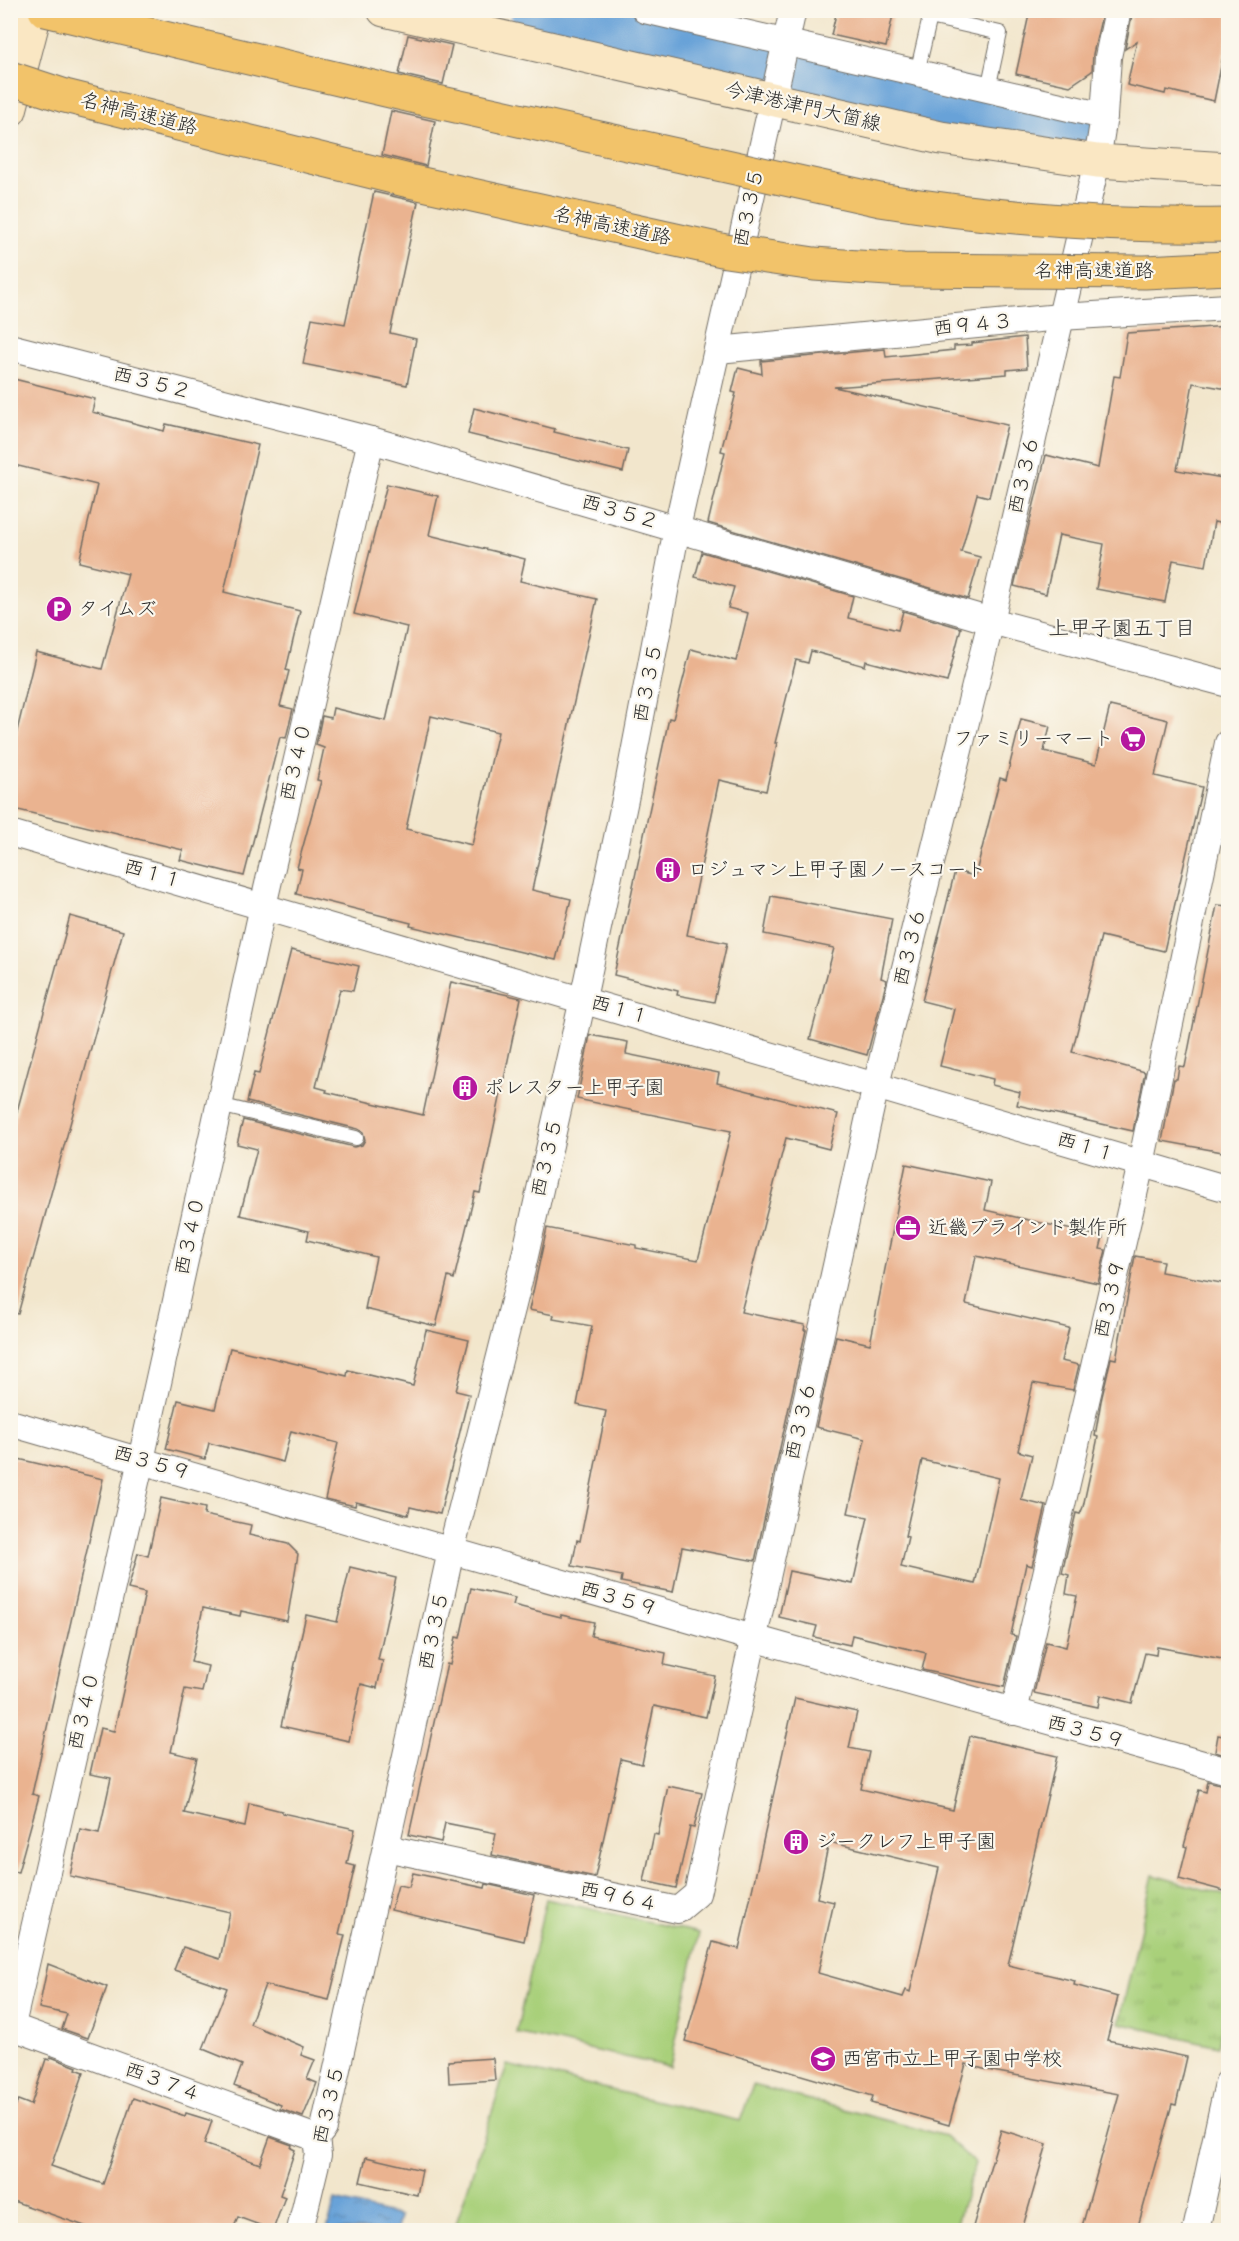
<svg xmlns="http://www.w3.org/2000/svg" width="1239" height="2241" viewBox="0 0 1239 2241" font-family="'Balsamiq Sans','Klee One',sans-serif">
	<defs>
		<pattern id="park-tufts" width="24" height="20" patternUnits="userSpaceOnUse" patternTransform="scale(1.5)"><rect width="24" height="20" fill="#a9d07a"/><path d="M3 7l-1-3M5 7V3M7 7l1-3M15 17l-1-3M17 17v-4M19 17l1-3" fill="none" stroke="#92b36a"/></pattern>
		<pattern id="water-ripples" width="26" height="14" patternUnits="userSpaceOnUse" patternTransform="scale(1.5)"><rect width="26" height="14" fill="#68a2d8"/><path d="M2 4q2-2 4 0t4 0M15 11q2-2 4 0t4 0" fill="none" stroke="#5684af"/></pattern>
	</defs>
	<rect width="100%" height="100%" fill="#fbf7ec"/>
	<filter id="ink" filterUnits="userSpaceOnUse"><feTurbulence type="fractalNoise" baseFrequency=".0167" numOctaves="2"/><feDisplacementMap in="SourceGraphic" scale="12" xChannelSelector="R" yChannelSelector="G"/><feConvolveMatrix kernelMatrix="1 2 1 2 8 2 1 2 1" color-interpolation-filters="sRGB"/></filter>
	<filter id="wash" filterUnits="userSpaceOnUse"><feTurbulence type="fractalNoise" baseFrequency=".008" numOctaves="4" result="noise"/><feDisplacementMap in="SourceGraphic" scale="24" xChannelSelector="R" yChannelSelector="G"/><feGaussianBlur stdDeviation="1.35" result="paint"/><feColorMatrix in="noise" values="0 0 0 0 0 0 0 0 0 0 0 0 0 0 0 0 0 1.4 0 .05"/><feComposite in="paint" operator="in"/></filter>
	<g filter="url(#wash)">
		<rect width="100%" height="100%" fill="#f2e6cc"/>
		<g fill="#a9d07a" stroke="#6a7e52" stroke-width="1.5">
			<polygon points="546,1899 699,1933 670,2067 516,2033"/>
			<polygon points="507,2065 740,2121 753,2085 945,2136 975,2163 955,2230 454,2230"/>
		</g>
		<polygon fill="url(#park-tufts)" stroke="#6a7e52" stroke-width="1.5" points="1153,1875 1228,1896 1228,1997 1218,2046 1119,2023"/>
		<polygon fill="url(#water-ripples)" stroke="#4a6682" stroke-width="1.5" points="335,2200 400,2216 397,2230 327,2230"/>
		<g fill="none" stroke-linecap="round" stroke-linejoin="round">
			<polyline stroke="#68a2d8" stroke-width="54" points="537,10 1079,129"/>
		</g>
		<g id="blocks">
			<g fill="#eab390" fill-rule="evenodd">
				<polygon points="837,10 894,10 886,47 831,35"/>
				<polygon points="1030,10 1103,10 1093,54 1092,71 1070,86 1016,74"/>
				<polygon points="1133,10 1228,10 1228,32 1214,101 1166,90 1165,94 1127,85 1137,41 1125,49"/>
				<polygon points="408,35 452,45 443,84 399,74"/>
				<polygon points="391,111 435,121 426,166 382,155"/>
				<polygon points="374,192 418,202 390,333 416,339 407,385 303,364 312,318 345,324"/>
				<polygon points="1228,326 1228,389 1193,383 1177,470 1228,479 1228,525 1214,522 1206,566 1173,560 1165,602 1096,589 1104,544 1059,535 1046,594 1014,586 1046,455 1098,468 1114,376 1120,377 1127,333"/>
				<polygon points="1025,337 1027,368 1007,370 1007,374 834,387 1007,425 989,497 977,494 961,552 980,557 968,599 708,523 725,452 721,451 736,393 732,392 738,368 762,374 761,361 885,349 886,357 954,350 954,346 972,345 972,343"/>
				<polygon points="10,378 95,399 92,412 164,431 166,424 258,445 224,592 300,611 286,670 289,671 280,706 293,709 286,738 280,737 244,876 180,860 183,850 10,808 10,760 36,652 102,669 128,574 79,562 97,485 10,464"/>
				<polygon points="474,408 555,429 554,432 628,450 623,472 468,434"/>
				<path d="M387,484L438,496L429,535L525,559L520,581L597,599L532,890L571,899L556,960L410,926L411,923L296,894L302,869L297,868L321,781L317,780L324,748L316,745L322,716L331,718L333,708L386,721L407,627L354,614ZM431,716L498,732L472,845L406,829Z"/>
				<polygon points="702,552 853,596 848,618 898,630 903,611 961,628 947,682 866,661 865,666 811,651 808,663 796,660 775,743 777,743 766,791 719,780 687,935 727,943 714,1002 677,995 678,991 614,975 669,718 673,719 691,649 736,661 748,613 728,608 734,587 695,577"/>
				<polygon points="1110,706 1168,720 1155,776 1202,787 1164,951 1101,936 1072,1052 1145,1072 1133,1131 1017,1105 1020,1092 992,1085 993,1079 940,1066 954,1009 922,1001 955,871 975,876 1000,778 1006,780 1021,719 1050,726 1044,751 1096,764"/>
				<polygon points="771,896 892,919 881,978 887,980 867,1055 810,1039 834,948 764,934"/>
				<polygon points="1217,905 1228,906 1228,1153 1162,1141 1174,1079 1177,1079 1179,1066 1185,1067"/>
				<polygon points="70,916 123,931 18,1314 10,1313 10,1137"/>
				<polygon points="291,950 359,966 353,991 340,989 316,1087 327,1090 326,1092 423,1115 451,982 521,998 480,1193 475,1192 454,1279 448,1277 436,1326 365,1309 376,1257 307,1240 309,1231 240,1215 257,1149 237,1144 243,1120 354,1147 362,1145 365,1140 363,1132 358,1129 247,1102 254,1073 259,1074"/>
				<polygon points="590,1035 628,1042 626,1054 719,1073 717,1083 838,1114 829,1149 786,1138 741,1312 805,1325 804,1330 806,1330 755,1561 682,1547 673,1592 621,1582 622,1576 572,1566 577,1540 580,1541 606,1411 577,1405 592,1326 553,1319 554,1315 529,1310 547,1228 636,1245 636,1248 698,1260 731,1131 577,1099"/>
				<path d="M906,1164L991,1182L985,1210L1103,1237L1100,1249L1106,1250L1098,1283L976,1256L966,1304L1069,1328L1061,1361L1079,1365L1073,1390L1033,1383L1018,1451L1032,1455L1021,1500L1046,1506L1032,1566L1026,1564L1011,1635L1016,1636L1004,1687L922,1670L926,1653L852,1635L850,1645L814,1637L817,1626L779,1617L789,1571L853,1584L868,1517L848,1513L865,1439L816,1427L836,1336L870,1344ZM922,1460L999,1478L975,1584L901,1567L908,1537L905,1536Z"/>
				<polygon points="1135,1256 1163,1261 1161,1272 1227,1284 1223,1307 1228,1307 1228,1660 1157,1647 1156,1655 1145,1653 1132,1703 1100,1695 1098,1707 1034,1693 1046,1642 1066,1647 1077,1596 1066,1594 1069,1575 1062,1573 1076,1513 1080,1514 1083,1507 1098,1437 1095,1436 1101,1401 1111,1358 1116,1359"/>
				<polygon points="426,1330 469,1340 456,1391 469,1394 440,1514 410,1507 408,1515 356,1502 355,1506 325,1499 338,1443 291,1431 283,1462 209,1443 205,1459 166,1449 178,1400 215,1409 230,1348 347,1376 348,1370 413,1386"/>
				<polygon points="10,1457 103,1479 32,1794 39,1796 18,1872 10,1871"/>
				<polygon points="161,1498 205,1508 204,1515 251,1525 249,1535 288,1544 298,1554 287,1621 241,1611 240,1616 203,1608 191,1662 208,1666 202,1692 185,1689 171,1752 197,1758 184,1813 245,1827 249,1803 282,1811 282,1813 355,1829 347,1864 355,1866 339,1934 345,1935 329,2000 265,1985 250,2024 304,2047 301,2055 315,2060 307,2079 317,2083 303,2117 280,2109 281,2105 234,2086 242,2065 203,2049 227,1988 174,1970 183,1947 220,1959 230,1912 70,1876 80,1829 99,1833 111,1778 90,1774 100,1728 114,1731 145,1593 128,1589 138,1553 148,1556"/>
				<polygon points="350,1567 396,1578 378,1660 383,1661 377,1688 361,1684 349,1741 281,1726 306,1615 337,1622"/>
				<polygon points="471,1588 515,1598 513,1605 561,1617 561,1615 594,1622 591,1636 666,1653 664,1665 715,1676 706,1717 654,1706 642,1764 621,1759 595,1877 492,1855 496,1833 445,1823 441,1842 409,1835 447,1664 450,1665 456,1637 460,1638"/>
				<path d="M795,1698L857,1712L849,1748L869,1752L861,1789L953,1810L970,1736L1057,1756L1008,1965L1075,1981L1074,1985L1118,1997L1107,2040L1187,2057L1176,2105L1172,2104L1137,2230H1081L1119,2094L987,2070L966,2064L949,2125L871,2103L873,2096L685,2041L713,1942L739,1949ZM829,1842L939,1868L910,1992L906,1990L903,1997L818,1973L834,1902L817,1898Z"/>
				<polygon points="1218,1735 1228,1737 1228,1756 1215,1752"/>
				<polygon points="1208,1781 1228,1786 1228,1892 1179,1879 1187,1847 1184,1846 1199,1790 1206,1792"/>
				<polygon points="668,1786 702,1793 694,1828 690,1827 676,1888 644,1881 654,1834 658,1835"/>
				<polygon points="413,1873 485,1888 486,1884 534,1895 524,1941 391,1910 398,1885 409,1887"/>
				<polygon points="48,1964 107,1987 88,2038 62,2029 67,2014 39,2008"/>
				<polygon points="51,2057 77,2067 76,2069 84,2072 51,2166 103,2184 133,2098 185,2116 186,2113 212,2121 204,2144 260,2164 270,2137 292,2145 291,2148 295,2150 280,2195 285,2197 273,2230 238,2217 233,2230 96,2230 10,2200 10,2122 18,2100 31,2105 46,2059 50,2060"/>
				<polygon points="493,2058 495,2080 449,2083 448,2061"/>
				<polygon points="1001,2130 1047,2144 1022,2230 972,2230"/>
				<polygon points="366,2157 422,2170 417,2195 360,2182"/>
			</g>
		</g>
	</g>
	<g filter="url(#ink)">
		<use href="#blocks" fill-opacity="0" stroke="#716c63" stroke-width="1.5"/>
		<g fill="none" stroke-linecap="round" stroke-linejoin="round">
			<g stroke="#716c63" stroke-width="16">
				<g id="lane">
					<polyline points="917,73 930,17 1000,33 988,89"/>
					<polyline points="219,1105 356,1138"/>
				</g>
			</g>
			<g stroke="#716c63" stroke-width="28">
				<g id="street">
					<polyline points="645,10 1104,116"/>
					<polyline points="10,347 371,440 991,621 1228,684"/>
					<polyline points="718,350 1060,317 1228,307"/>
					<polyline points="10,833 1228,1189"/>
					<polyline points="10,1423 753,1638 1228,1771"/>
					<polyline points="1014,1712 1141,1164 1228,743"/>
					<polyline points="386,1848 678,1910 697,1894 876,1085 991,621 1097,161 1104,116 1108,57 1118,10"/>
					<polyline points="10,2026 316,2138"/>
					<polyline points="10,2034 141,1460 263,906 371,440"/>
					<polyline points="300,2230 318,2155 316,2138 324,2128 451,1551 522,1269 583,999 627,790 677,528 793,10"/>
					<polyline points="1196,2230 1228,2083"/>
				</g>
			</g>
			<g stroke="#716c63" stroke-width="35">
				<g id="secondary">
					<polyline points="384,10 941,138 1097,161 1228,169"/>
					<polyline points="10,110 36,10"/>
				</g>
			</g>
			<use href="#lane" stroke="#fff" stroke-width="14"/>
			<use href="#street" stroke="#fff" stroke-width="26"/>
			<use href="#secondary" stroke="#fae7c3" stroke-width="33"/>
			<g stroke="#716c63" stroke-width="35" stroke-linecap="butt">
				<g id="highway-bridge">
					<path d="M45,10L424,99L880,200C998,219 1108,227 1228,225"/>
					<polyline points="10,78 65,96 409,181 726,251 814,264 903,270 1145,272 1228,268"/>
				</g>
			</g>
			<use href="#highway-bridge" stroke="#f2c36a" stroke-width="33"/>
		</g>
	</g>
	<defs>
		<g id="parking-disc" transform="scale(1.35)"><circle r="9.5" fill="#b5179e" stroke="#fbf7ec"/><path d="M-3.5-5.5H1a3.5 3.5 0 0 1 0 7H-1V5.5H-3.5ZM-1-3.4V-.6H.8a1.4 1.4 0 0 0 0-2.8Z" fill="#fff"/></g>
		<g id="supermarket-disc" transform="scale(1.35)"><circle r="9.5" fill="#b5179e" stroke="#fbf7ec"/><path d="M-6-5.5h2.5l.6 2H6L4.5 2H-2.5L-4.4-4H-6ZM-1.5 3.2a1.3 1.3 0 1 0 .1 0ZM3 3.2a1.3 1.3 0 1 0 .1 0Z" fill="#fff"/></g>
		<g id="building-disc" transform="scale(1.35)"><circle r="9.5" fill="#b5179e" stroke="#fbf7ec"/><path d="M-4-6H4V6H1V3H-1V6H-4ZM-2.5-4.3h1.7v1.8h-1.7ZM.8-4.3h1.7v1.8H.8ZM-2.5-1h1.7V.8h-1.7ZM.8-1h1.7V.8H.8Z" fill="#fff"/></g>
		<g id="office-disc" transform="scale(1.35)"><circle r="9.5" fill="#b5179e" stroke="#fbf7ec"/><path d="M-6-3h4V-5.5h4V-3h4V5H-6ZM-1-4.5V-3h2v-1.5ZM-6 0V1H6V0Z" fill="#fff"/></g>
		<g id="school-disc" transform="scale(1.35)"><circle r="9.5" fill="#b5179e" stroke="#fbf7ec"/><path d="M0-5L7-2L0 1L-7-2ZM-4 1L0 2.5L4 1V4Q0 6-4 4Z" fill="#fff"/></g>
	</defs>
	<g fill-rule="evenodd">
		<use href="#parking-disc" x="59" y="609"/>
		<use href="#supermarket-disc" x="1133" y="739"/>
		<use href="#building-disc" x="668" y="870"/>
		<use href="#building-disc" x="465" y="1088"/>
		<use href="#office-disc" x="908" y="1228"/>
		<use href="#building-disc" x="796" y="1842"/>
		<use href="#school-disc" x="823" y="2059"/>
	</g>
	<g text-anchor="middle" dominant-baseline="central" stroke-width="4.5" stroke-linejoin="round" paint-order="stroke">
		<g font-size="20" fill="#2b2b2b" stroke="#fbf7ec">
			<text transform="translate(803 107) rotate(13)">今津港津門大箇線</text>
			<text transform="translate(139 114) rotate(14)">名神高速道路</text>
			<text transform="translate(749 208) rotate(-78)">西３３５</text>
			<text transform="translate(612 226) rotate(12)">名神高速道路</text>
			<text x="1094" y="271">名神高速道路</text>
			<text transform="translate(973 325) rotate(-6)">西９４３</text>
			<text transform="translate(152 383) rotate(14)">西３５２</text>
			<text transform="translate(1024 475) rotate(-77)">西３３６</text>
			<text transform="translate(620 512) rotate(16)">西３５２</text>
			<text transform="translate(648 683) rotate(-79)">西３３５</text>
			<text transform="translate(296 762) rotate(-77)">西３４０</text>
			<text transform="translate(153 874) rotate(16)">西１１</text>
			<text transform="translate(910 947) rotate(-76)">西３３６</text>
			<text transform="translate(620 1010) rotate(16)">西１１</text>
			<text transform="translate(1086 1147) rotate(17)">西１１</text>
			<text transform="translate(547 1158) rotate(-77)">西３３５</text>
			<text transform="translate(190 1236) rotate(-78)">西３４０</text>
			<text transform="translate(1110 1299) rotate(-77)">西３３９</text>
			<text transform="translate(801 1421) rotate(-77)">西３３６</text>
			<text transform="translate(152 1463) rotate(16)">西３５９</text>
			<text transform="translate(619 1599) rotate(16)">西３５９</text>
			<text transform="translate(434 1631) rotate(-78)">西３３５</text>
			<text transform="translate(84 1711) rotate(-77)">西３４０</text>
			<text transform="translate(1086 1732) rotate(15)">西３５９</text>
			<text transform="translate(619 1897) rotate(12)">西９６４</text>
			<text transform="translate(163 2082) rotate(20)">西３７４</text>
			<text transform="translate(329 2105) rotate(-77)">西３３５</text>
		</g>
		<g font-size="20" fill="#2b2b2b" stroke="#fbf7ec" text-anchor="start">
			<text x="78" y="609">タイムズ</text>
			<text x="1114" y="739" text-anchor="end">ファミリーマート</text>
			<text x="688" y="870">ロジュマン上甲子園ノースコート</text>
			<text x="484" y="1088">ポレスター上甲子園</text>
			<text x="928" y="1228">近畿ブラインド製作所</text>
			<text x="816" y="1842">ジークレフ上甲子園</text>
			<text x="842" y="2059">西宮市立上甲子園中学校</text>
		</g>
		<g font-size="21" fill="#2b2b2b" stroke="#fbf7ec">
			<text x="1122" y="628">上甲子園五丁目</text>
		</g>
	</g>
	<rect width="1239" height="2241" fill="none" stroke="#fbf7ec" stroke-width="36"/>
</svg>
